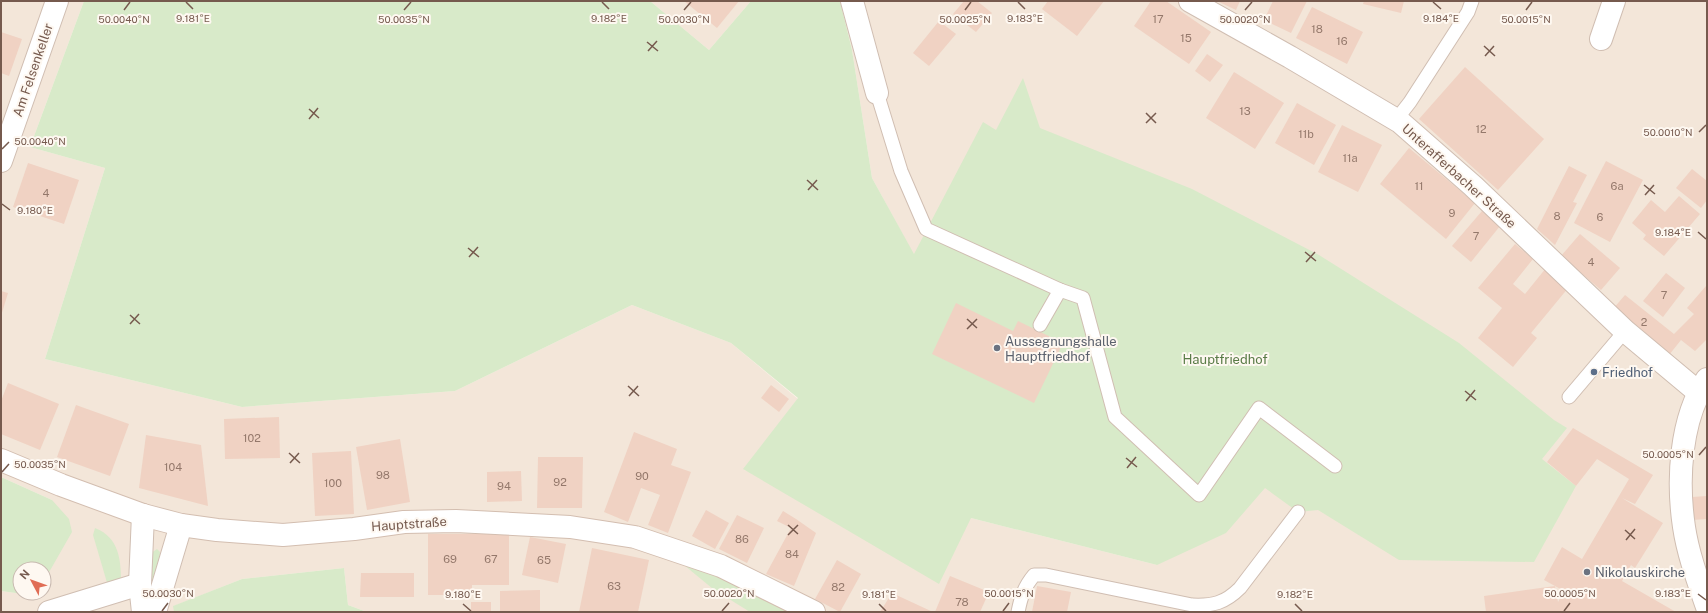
<svg xmlns="http://www.w3.org/2000/svg" width="1708" height="613" viewBox="0 0 1708 613" font-family="'Public Sans',sans-serif">
	<rect width="100%" height="100%" fill="#fcf4ea"/>
	<g fill="#f3e6d9">
		<polygon points="1,1 84,1 30,147 105,168 45,359 242,407 455,391 632,305 731,343 798,399 744,470 971,518 1157,565 914,255 872,178 852,50 840,1 1707,1 1707,612 367,612 348,605 344,568 242,579 174,606 174,612 1,612 1,591 37,596 38,593 44,593 44,581 52,564 52,500 1,477"/>
		<polygon points="650,1 751,1 709,50"/>
	</g>
	<g fill="#d8eac9">
		<polygon points="84,1 650,1 709,50 751,1 840,1 852,50 872,178 914,254 983,122 996,130 1023,78 1040,128 1192,189 1319,255 1459,343 1554,420 1567,428 1542,459 1576,486 1534,562 1399,560 1318,510 1298,512 1265,488 1226,533 1157,565 971,518 939,584 743,469 798,398 731,343 632,305 455,391 242,407 45,359 105,168 30,147"/>
		<polygon points="1,477 52,500 69,519 72,532 44,581 44,569 20,569 20,593 38,593 37,596 1,591"/>
		<path d="M95,528C120,538 121,561 121,585L108,586L93,535Z"/>
		<polygon points="157,549 160,552 159,566 148,610 150,554"/>
		<polygon points="684,565 716,576 788,612 750,612 713,589"/>
		<polygon points="344,568 348,605 367,612 174,612 173,606 242,579"/>
	</g>
	<g fill="#f0d2c3" fill-rule="evenodd">
		<polygon points="684,1 739,1 717,28"/>
		<polygon points="964,1 977,1 992,13 976,32 953,14"/>
		<polygon points="1048,1 1104,1 1077,36 1042,9"/>
		<polygon points="1151,1 1166,1 1211,32 1189,64 1134,26"/>
		<polygon points="1217,1 1240,1 1236,10"/>
		<polygon points="1273,1 1307,1 1291,33 1264,20"/>
		<polygon points="1364,1 1404,1 1401,13 1363,4"/>
		<polygon points="1312,7 1363,32 1347,64 1296,38"/>
		<polygon points="939,21 956,34 929,66 913,53"/>
		<polygon points="1,32 22,39 9,76 1,73"/>
		<polygon points="1207,54 1223,65 1210,82 1195,71"/>
		<polygon points="1465,67 1544,139 1498,190 1419,119"/>
		<polygon points="1234,72 1284,103 1255,149 1206,118"/>
		<polygon points="1297,103 1336,125 1314,165 1275,143"/>
		<polygon points="1342,125 1382,145 1358,192 1318,172"/>
		<polygon points="1409,148 1475,203 1446,239 1380,184"/>
		<polygon points="1606,161 1643,180 1610,242 1574,223"/>
		<polygon points="28,163 79,180 64,224 13,207"/>
		<polygon points="1569,166 1587,175 1573,202 1577,203 1555,245 1537,229"/>
		<polygon points="1692,169 1707,181 1707,200 1701,208 1676,188"/>
		<polygon points="1679,196 1700,214 1664,256 1643,239 1646,235 1632,223 1651,200 1665,212"/>
		<polygon points="1482,211 1500,226 1471,262 1452,246"/>
		<polygon points="1580,234 1620,268 1601,290 1561,256"/>
		<polygon points="1515,244 1533,259 1513,284 1525,294 1546,268 1569,287 1531,333 1537,338 1513,367 1478,338 1502,308 1478,288"/>
		<polygon points="1666,273 1685,288 1663,317 1643,301"/>
		<polygon points="1706,286 1707,339 1695,351 1681,340 1669,355 1613,309 1625,295 1674,334 1694,314 1687,308"/>
		<polygon points="1,291 8,293 1,316"/>
		<polygon points="956,303 1013,331 1018,321 1063,343 1034,403 932,354"/>
		<polygon points="8,383 59,404 40,450 1,434 1,401"/>
		<polygon points="771,385 789,399 779,412 761,398"/>
		<polygon points="76,405 129,424 110,476 57,457"/>
		<polygon points="279,417 280,458 225,459 224,419"/>
		<path d="M1573,428L1653,475L1635,504L1622,498L1663,523L1635,568L1631,565L1622,581L1676,612H1486L1484,596L1555,586L1544,580L1562,547L1582,559L1629,479L1597,459L1576,486L1547,462ZM1555,586L1564,591L1558,602Z"/>
		<polygon points="634,432 677,449 671,465 691,472 668,533 648,525 660,495 641,488 628,522 604,512"/>
		<polygon points="146,435 201,445 208,506 139,488"/>
		<polygon points="400,439 410,502 367,510 356,447"/>
		<polygon points="351,451 354,514 315,516 312,453"/>
		<polygon points="538,457 583,457 582,508 537,508"/>
		<polygon points="521,471 522,501 487,502 487,472"/>
		<polygon points="1707,496 1707,519 1692,520 1692,497"/>
		<polygon points="706,510 729,523 715,549 692,536"/>
		<polygon points="783,511 796,519 816,533 794,586 766,574 791,528 777,521"/>
		<polygon points="737,515 764,528 747,563 719,549"/>
		<polygon points="428,534 509,534 509,585 472,585 472,595 428,595"/>
		<polygon points="530,537 566,544 558,583 522,575"/>
		<polygon points="592,548 649,560 638,612 579,612"/>
		<polygon points="837,560 861,574 840,612 815,599"/>
		<polygon points="361,573 414,573 414,597 360,597"/>
		<polygon points="950,576 989,592 980,612 935,612"/>
		<polygon points="1037,586 1071,592 1067,612 1032,612"/>
		<polygon points="540,590 540,612 500,612 500,591"/>
		<polygon points="892,593 933,612 880,612"/>
		<rect x="471" y="602" width="20" height="10"/>
	</g>
	<g fill="none" stroke-linecap="round" stroke-linejoin="round">
		<g stroke="#d0beb2" stroke-width="15">
			<g id="lane">
				<polyline points="877,93 901,171 926,229 1060,290 1083,298 1115,417 1199,495 1259,408 1335,466"/>
				<polyline points="1396,120 1410,102 1468,12 1472,1"/>
				<polyline points="1040,325 1060,290"/>
				<polyline points="1569,397 1625,331"/>
				<path d="M1018,612C1021,597 1024,587 1034,575H1046L1192,605C1213,606 1225,603 1240,588L1298,512"/>
			</g>
		</g>
		<g stroke="#d0beb2" stroke-width="24">
			<g id="street">
				<polyline points="852,1 877,93"/>
				<polyline points="1190,1 1290,57 1400,122 1473,186 1625,331 1698,392"/>
				<polyline points="1601,39 1614,1"/>
				<polyline points="1,161 57,1"/>
				<path d="M1707,379C1680,419 1677,480 1684,527C1688,554 1698,581 1707,607"/>
				<polyline points="143,515 140,584 143,612"/>
				<polyline points="49,612 140,584"/>
				<polyline points="155,612 181,525"/>
			</g>
		</g>
		<g stroke="#d3beb0" stroke-width="24">
			<polyline id="secondary" points="1,460 61,485 143,515 181,525 217,530 283,535 354,529 404,522 456,521 570,527 635,537 721,566 814,612"/>
		</g>
		<use href="#lane" stroke="#fff" stroke-width="13"/>
		<use href="#street" stroke="#fff" stroke-width="22"/>
		<use href="#secondary" stroke="#fff" stroke-width="22"/>
	</g>
	<path fill="none" stroke="#765a4e" stroke-width="1.5" d="M186,2L193,9M602,2L609,9M1018,2L1025,9M1433,2L1441,9M124,10L130,2M404,10L411,2M684,10L691,2M965,10L971,2M1245,10L1252,2M1526,10L1532,2M647,42L658,51M1484,46L1495,56M648,51L657,41M1485,56L1494,46M309,109L319,118M1146,113L1156,123M309,119L318,108M1146,123L1156,113M1699,132L1706,125M2,149L9,142M807,180L818,190M1644,185L1655,194M808,190L817,180M1645,195L1654,185M2,204L10,210M1698,232L1706,239M468,248L479,257M1305,252L1316,261M469,257L478,247M1306,262L1315,252M130,315L140,324M967,319L977,328M130,324L139,314M967,329L977,319M628,386L639,396M1465,391L1476,400M629,396L638,386M1466,401L1475,390M289,453L300,463M1699,455L1706,447M1126,458L1137,467M290,463L299,453M1127,468L1136,457M2,472L9,464M788,525L798,534M1625,530L1635,539M788,535L798,525M1626,540L1635,529M1698,594L1706,600M463,604L471,611M879,604L886,611M1295,604L1302,611M162,611L168,603M722,611L729,603M1003,611L1009,603M1564,611L1570,603"/>
	<g fill="#6b7280" stroke="#fef8f1" stroke-width="1.5">
		<circle cx="997" cy="348" r="4"/>
		<circle cx="1587" cy="572" r="4"/>
	</g>
	<circle fill="#5c6f8a" stroke="#fef8f1" stroke-width="1.5" cx="1594" cy="372" r="4"/>
	<g text-anchor="middle" dominant-baseline="central" stroke-width="4" stroke-linejoin="round" paint-order="stroke">
		<g font-size="11" fill="#94786b">
			<text x="1158" y="19">17</text>
			<text x="1317" y="29">18</text>
			<text x="1186" y="38">15</text>
			<text x="1342" y="41">16</text>
			<text x="1245" y="111">13</text>
			<text x="1481" y="129">12</text>
			<text x="1306" y="134">11b</text>
			<text x="1350" y="158">11a</text>
			<text x="1419" y="186">11</text>
			<text x="1617" y="186">6a</text>
			<text x="46" y="193">4</text>
			<text x="1452" y="213">9</text>
			<text x="1557" y="216">8</text>
			<text x="1600" y="217">6</text>
			<text x="1476" y="236">7</text>
			<text x="1591" y="262">4</text>
			<text x="1664" y="295">7</text>
			<text x="1644" y="322">2</text>
			<text x="252" y="438">102</text>
			<text x="173" y="467">104</text>
			<text x="383" y="475">98</text>
			<text x="642" y="476">90</text>
			<text x="560" y="482">92</text>
			<text x="333" y="483">100</text>
			<text x="504" y="486">94</text>
			<text x="742" y="539">86</text>
			<text x="792" y="554">84</text>
			<text x="450" y="559">69</text>
			<text x="491" y="559">67</text>
			<text x="544" y="560">65</text>
			<text x="614" y="586">63</text>
			<text x="838" y="587">82</text>
			<text x="962" y="602">78</text>
		</g>
		<g font-size="13" fill="#765a4e" stroke="#fef8f1">
			<text transform="translate(33 70) rotate(-71)">Am Felsenkeller</text>
			<text transform="translate(1459 176) rotate(42)">Unterafferbacher Straße</text>
			<text transform="translate(409 524) rotate(-4)">Hauptstraße</text>
		</g>
		<g font-size="13" fill="#5b616d" stroke="#fef8f1" text-anchor="start">
			<text x="1005" y="341">Aussegnungshalle<tspan x="1005" dy="15">Hauptfriedhof</tspan></text>
			<text x="1595" y="572">Nikolauskirche</text>
		</g>
		<g font-size="13" fill="#597b46" stroke="#fef8f1">
			<text x="1225" y="359">Hauptfriedhof</text>
		</g>
		<g font-size="13" fill="#4e5e75" stroke="#fef8f1" text-anchor="start">
			<text x="1602" y="372">Friedhof</text>
		</g>
	</g>
	<g font-size="10" text-anchor="middle" fill="#765a4e" stroke="#fef8f1" stroke-width="4" stroke-linejoin="round" paint-order="stroke">
		<text x="1441" y="22">9.184°E</text>
		<text x="193" y="22">9.181°E</text>
		<text x="609" y="22">9.182°E</text>
		<text x="1025" y="22">9.183°E</text>
		<text x="124" y="23">50.0040°N</text>
		<text x="404" y="23">50.0035°N</text>
		<text x="684" y="23">50.0030°N</text>
		<text x="965" y="23">50.0025°N</text>
		<text x="1245" y="23">50.0020°N</text>
		<text x="1526" y="23">50.0015°N</text>
		<text x="1668" y="136">50.0010°N</text>
		<text x="40" y="145">50.0040°N</text>
		<text x="35" y="214">9.180°E</text>
		<text x="1673" y="236">9.184°E</text>
		<text x="1668" y="458">50.0005°N</text>
		<text x="40" y="468">50.0035°N</text>
		<text x="168" y="597">50.0030°N</text>
		<text x="729" y="597">50.0020°N</text>
		<text x="1009" y="597">50.0015°N</text>
		<text x="1570" y="597">50.0005°N</text>
		<text x="1673" y="597">9.183°E</text>
		<text x="463" y="598">9.180°E</text>
		<text x="879" y="598">9.181°E</text>
		<text x="1295" y="598">9.182°E</text>
	</g>
	<rect width="1708" height="613" fill="none" stroke="#765a4e" stroke-width="4"/>
	<g transform="translate(32 581) rotate(311)"><circle r="19" fill="#fef8f1" stroke="#c8b9b0"/>
	<path d="M0-3L7 15L0 10L-7 15Z" fill="#e06d55"/>
	<text y="-6" font-size="11" font-weight="bold" text-anchor="middle" fill="#765a4e">N</text>
	</g>
</svg>
